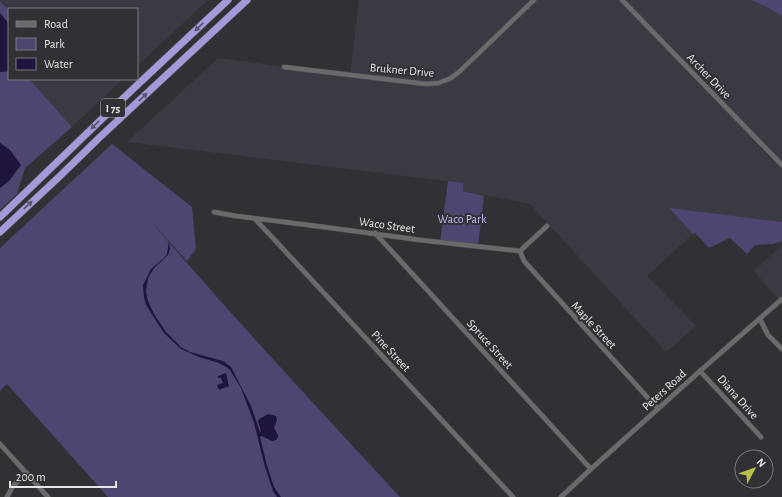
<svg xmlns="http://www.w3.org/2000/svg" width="782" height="497" viewBox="0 0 782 497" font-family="'Alegreya Sans',sans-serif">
	<rect width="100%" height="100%" fill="#313034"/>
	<g fill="#3a3a42">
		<polygon points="0,0 208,0 137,66 137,9 9,9 9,10"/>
		<polygon points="359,0 750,0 765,6 782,16 782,222 670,209 693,234 647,276 696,326 666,352 530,204 463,191 463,183 127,142 218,58 350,75"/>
		<polygon points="30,79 123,79 72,127 30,80"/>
		<polygon points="782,245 782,299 780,301 754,271"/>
	</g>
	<g fill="#4e4571">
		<polygon points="750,0 782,0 782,16 765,6"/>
		<polygon points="0,1 9,10 9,24 0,13"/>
		<polygon points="9,71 9,79 30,79 30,80 72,127 25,168 17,194 0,210 0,188 9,181 10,150 0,143 0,72"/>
		<path d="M112,144L192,207L196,249L187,261L149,219C230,314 315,405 400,497H108L7,384L0,391V248Z"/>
		<polygon points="448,181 463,183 463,191 484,196 478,246 440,242"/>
		<polygon points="669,208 782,222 782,241 773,244 755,245 747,254 730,238 709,248 695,233 693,234"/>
	</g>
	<g fill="#1f143d">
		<polygon points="0,13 9,24 9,71 0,72"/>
		<polygon points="0,143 10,150 21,165 9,181 0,188"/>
		<polygon points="169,241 170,249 168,255 154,268 148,278 146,292 148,301 154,314 166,332 181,347 190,352 223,361 231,367 251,406 260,432 261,431 258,421 260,418 263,417 268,414 276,416 277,420 274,428 278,435 278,437 276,440 272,441 262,436 260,437 266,462 274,487 281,497 277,497 273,491 265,467 254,423 241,388 230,370 228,368 219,363 199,357 181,349 164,333 146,305 144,297 143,285 151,269 165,257 167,254"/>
		<polygon points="226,373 229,386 219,390 217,385 223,383 221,378 218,378 218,376"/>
	</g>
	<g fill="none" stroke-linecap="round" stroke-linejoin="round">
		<g stroke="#4e4e50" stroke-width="5.5">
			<g id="minor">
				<polyline points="622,0 782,165"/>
				<polyline points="284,67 426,84 439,83 451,78 459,72 534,0"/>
				<polyline points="214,212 236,216 324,227 420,240 520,251 547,226"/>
				<polyline points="255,219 272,237 513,497"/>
				<polyline points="375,233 591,469"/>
				<polyline points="520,251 524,261 658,409"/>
				<polyline points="760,319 768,335 782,349"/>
				<polyline points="700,371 761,437"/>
				<polyline points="0,444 48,497"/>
				<polyline points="7,497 13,486 27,473"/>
				<polyline points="561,497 591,469 700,371 782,299"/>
			</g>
		</g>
		<g stroke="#4e4e50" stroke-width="8">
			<g id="highway">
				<polyline points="0,217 133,89 228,0"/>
				<polyline points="0,232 60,176 100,137 247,0"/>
			</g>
		</g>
		<use href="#minor" stroke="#6a6a6d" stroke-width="4.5"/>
		<use href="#highway" stroke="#a599d9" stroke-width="7"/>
	</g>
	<defs><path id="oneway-solid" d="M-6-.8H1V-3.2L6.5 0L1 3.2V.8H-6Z"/></defs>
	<g fill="#5a556e">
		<use href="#oneway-solid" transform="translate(199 27) rotate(137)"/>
		<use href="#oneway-solid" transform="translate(143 97) rotate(-43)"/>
		<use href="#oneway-solid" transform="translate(95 125) rotate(136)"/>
		<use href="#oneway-solid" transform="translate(28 205) rotate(-43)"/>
	</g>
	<g text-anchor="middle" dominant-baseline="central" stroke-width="4" stroke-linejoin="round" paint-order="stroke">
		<rect fill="#313034" stroke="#b0afb2" stroke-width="1" x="101" y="99" width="24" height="18" rx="3"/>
		<g font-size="11" font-weight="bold" fill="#e6e6e8">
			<text x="113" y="108">I 75</text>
		</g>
		<g font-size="12" fill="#e6e6e8" stroke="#313034">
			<text transform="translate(402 70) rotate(5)">Brukner Drive</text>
			<text transform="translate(709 76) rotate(46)">Archer Drive</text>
			<text transform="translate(387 225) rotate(8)">Waco Street</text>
			<text transform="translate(594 325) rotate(47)">Maple Street</text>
			<text transform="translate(490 344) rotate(48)">Spruce Street</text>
			<text transform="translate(391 351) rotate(47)">Pine Street</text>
			<text transform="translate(664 390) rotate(-42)">Peters Road</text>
			<text transform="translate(738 397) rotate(48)">Diana Drive</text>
		</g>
		<g font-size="12" fill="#c6bcf8" stroke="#313034">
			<text x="462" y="219">Waco Park</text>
		</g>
	</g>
	<rect x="8" y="8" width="130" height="72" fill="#313034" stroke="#79797c"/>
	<rect x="16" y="21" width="20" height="6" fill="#6a6a6d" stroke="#79797c"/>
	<text x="44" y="28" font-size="12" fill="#e6e6e8">Road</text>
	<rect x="16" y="38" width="20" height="12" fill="#4e4571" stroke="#79797c"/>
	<text x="44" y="48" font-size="12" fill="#e6e6e8">Park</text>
	<rect x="16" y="58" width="20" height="12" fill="#1f143d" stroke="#79797c"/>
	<text x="44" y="68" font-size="12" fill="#e6e6e8">Water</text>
	<g transform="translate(754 469) rotate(49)"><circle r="19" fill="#313034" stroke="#79797c"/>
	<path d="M0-3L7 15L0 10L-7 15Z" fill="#bac046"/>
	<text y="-6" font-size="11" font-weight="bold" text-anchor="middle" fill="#e6e6e8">N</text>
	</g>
	<path d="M10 481v6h106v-6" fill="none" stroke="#e6e6e8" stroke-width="2"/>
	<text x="16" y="481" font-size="12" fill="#e6e6e8" stroke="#313034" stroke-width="3" paint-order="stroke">200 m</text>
</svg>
